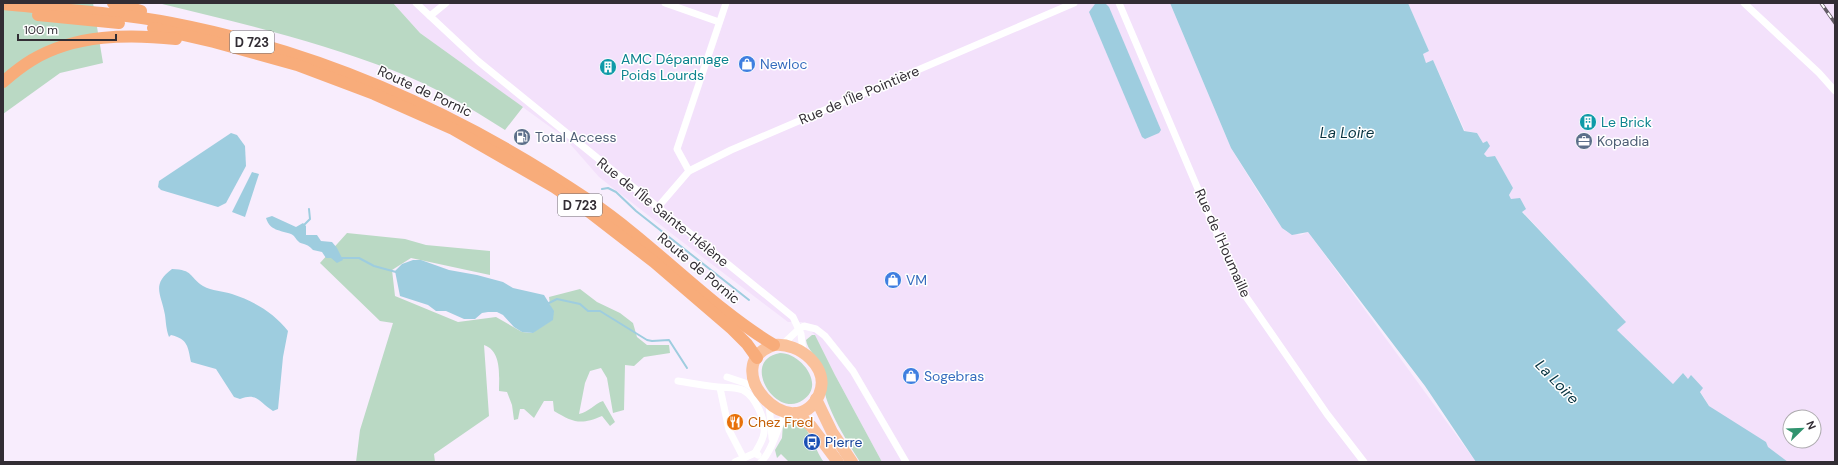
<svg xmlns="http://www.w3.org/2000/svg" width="1838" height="465" viewBox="0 0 1838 465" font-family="'DM Sans',sans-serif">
	<rect width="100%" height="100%" fill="#f8edfd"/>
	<g fill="#f3e1fb" fill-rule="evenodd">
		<polygon points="393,3 1170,3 1231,148 1261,197 1282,228 1287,232 1301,235 1308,232 1476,462 882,462 835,375 815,335 802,322 788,322 676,237 599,177 564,137 420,33"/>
		<path d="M1408,3H1835V462H1788L1709,406L1691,376L1688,379L1683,373L1673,384L1617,330L1625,322L1511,199L1509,195L1513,188L1495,156L1487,157L1484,154L1487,141L1483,143L1477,133L1465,131L1433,60L1426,63L1423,54L1429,51ZM1790,417H1814V441H1790Z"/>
	</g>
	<g fill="#bad9c4">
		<polygon points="3,3 93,3 103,63 60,73 3,114"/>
		<path d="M158,3H393L420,33L523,107L505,130C469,107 432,85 392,70C316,41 237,22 158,3Z"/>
		<path d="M347,233L405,239L426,245L490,251V275L411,258L392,270L395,296L458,322L496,317L522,332L532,333L552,320L549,297L580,289L597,302L620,313L633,323L637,337L647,345H669L670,353L644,357L634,366L625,365L624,410L613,413L607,378L601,368L590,371L585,383L579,414C589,412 594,404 603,401L615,422L610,426L602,416C581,425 574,423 554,411L553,401H544L534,418L524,409H520L518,419L514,420L512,405L507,392L499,391C499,376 502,351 484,345L489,416L434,454L435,462H356L360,430L393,323L380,321L320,263Z"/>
		<path d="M812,335H815L835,375L882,462H860C848,443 831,416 825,394C822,385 825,375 821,367C818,357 807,350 806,340Z"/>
		<path d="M780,353C801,353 826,385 803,400C776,420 739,360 780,353Z"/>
		<path d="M790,418C807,416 814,450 824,462H789L781,454L777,458L775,450L782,438L783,424Z"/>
	</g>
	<g fill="#9ecddf">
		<polygon points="1102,3 1106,4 1109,7 1161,130 1159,133 1145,139 1142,137 1089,12 1095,4"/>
		<polygon points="1170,3 1408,3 1429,51 1423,54 1426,63 1433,60 1464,131 1477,133 1483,143 1487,141 1490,146 1484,154 1487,157 1495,156 1513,188 1509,195 1511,199 1520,198 1526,209 1522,212 1626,322 1617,330 1673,384 1683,373 1688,379 1691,375 1703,388 1700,392 1709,406 1766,442 1768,447 1788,462 1476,462 1425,386 1308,232 1292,235 1282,228 1231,148"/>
		<polygon points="231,133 237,135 245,146 246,166 226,203 218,207 161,190 158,187 159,181"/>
		<polygon points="252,172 259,174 245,217 232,212"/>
		<path d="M272,216L296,227L303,223L306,226V235H317L321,241L332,242L337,248L343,260L337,263L331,258H326L322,252L313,250C306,242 301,245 298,241C295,238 295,236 291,234C280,230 270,231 266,218Z"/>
		<polygon points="413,260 421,260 449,270 477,275 503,282 513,288 544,295 554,311 553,320 533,333 522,332 514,327 503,315 497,312 488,312 482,313 475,319 464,319 446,311 436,311 428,305 400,296 395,271 402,264"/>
		<path d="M172,269C194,270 188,276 203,286C212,291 223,291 232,294C254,301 274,313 288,331L283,357L278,409L273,411C259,402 257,392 240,399L234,397L216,369L191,362C188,347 188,339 171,335L169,337C166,329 166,322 165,315C161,293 151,285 172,269Z"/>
	</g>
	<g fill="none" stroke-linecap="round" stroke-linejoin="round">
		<g stroke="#9ecddf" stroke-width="2">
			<polyline points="602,189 608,188 616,192 636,211 749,300"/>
			<polyline points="304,225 310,219 309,209"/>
			<polyline points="340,258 359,258 374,266 396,272"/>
			<polyline points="547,304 557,299 580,304 588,311 600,311 647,340 652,341 669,340 687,368"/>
		</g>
		<g stroke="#fff" stroke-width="7">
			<polyline points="416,3 478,61 793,317 801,334 803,352"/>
			<polyline points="665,3 719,22"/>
			<polyline points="1119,3 1240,288 1327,414 1364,462"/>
			<polyline points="1744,3 1819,73 1835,91"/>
			<polyline points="430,16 446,3"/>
			<polyline points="689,171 677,149 726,3"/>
			<polyline points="658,207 689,171 731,150 1074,3"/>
			<polyline points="799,329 804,326 816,329 825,336 853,371 906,462"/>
			<polyline points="783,344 799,329"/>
			<polyline points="727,377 745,383 757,390"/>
			<path d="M678,381C692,383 705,386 718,387C727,388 735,387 743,390C755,396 766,420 764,433C763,440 759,446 755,453"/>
			<polyline points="720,388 729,430 743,457"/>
			<polyline points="769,404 772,438"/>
			<polyline points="735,462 755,453 758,455"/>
			<path d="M761,462C774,449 776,427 787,412"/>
		</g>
		<g stroke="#fac19b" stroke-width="12">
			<path d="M774,345C799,342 831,368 819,395C792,450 715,365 774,345Z"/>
			<polyline points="816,399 832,432 852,462"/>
			<polyline points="796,413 811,426 838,462"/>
		</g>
		<g stroke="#f8ac7a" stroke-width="12">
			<polyline points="113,3 141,11"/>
			<path d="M3,4C59,10 115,12 171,23C322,52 463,115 590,201C655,245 708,305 774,345"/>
			<polyline points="38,15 119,23"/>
			<polyline points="153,28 214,42 297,65 374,94 453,129 554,187 579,204 654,262 732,329 747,344 757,358"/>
			<path d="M3,82C12,74 22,66 32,60C75,34 129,34 176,39"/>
		</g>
		<g stroke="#635c65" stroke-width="3.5">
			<polyline id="rail" points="1821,3 1835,23"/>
		</g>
		<use href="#rail" stroke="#fff" stroke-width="2" stroke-dasharray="6" stroke-linecap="butt"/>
	</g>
	<defs>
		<g id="shop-disc" transform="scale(0.9)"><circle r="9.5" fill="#3f7fe0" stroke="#fff"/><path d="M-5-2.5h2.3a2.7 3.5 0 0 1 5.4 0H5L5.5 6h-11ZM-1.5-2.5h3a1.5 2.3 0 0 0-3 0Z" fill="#fff"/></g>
		<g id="building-disc" transform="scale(0.9)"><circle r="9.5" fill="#0f9aa8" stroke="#fff"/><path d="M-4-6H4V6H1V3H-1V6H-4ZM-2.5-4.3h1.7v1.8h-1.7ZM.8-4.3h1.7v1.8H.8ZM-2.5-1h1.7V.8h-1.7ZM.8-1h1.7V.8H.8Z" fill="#fff"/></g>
		<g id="fuel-disc" transform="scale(0.9)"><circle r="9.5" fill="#5c6f8a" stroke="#fff"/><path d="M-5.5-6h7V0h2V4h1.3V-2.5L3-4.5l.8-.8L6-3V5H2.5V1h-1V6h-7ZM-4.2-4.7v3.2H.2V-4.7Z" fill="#fff"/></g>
		<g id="office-disc" transform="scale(0.9)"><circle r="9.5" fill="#5c6f8a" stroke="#fff"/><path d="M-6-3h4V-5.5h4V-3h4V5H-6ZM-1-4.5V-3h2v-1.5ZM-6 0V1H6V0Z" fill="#fff"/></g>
		<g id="restaurant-disc" transform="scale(0.9)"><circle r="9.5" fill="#e8710a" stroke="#fff"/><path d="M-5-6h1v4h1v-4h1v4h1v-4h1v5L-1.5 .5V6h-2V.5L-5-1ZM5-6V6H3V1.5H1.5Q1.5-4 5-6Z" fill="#fff"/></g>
		<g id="bus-disc" transform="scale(0.9)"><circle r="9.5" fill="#1a4fb4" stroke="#fff"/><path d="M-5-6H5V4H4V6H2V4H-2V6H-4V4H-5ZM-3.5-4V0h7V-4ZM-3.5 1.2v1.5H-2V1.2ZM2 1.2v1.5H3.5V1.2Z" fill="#fff"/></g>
	</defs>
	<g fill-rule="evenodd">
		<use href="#shop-disc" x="747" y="64"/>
		<use href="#building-disc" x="608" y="67"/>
		<use href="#building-disc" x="1588" y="122"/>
		<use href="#fuel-disc" x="522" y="137"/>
		<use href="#office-disc" x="1584" y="141"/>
		<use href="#shop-disc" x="893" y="280"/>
		<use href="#shop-disc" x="911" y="376"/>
		<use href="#restaurant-disc" x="735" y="422"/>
		<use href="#bus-disc" x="812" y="442"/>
	</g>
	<g text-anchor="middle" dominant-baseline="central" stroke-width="3" stroke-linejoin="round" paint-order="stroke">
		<g fill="#fff" stroke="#706c71" stroke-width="1">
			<rect x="230" y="31" width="44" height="22" rx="3"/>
			<rect x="558" y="194" width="44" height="22" rx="3"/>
		</g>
		<g font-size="13" font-weight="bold" fill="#322d34">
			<text x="252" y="42">D 723</text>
			<text x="580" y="205">D 723</text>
		</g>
		<g font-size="14" fill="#0d838f" stroke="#fff" text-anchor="start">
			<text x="621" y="59">AMC Dépannage<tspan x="621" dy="16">Poids Lourds</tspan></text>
			<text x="1601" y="122">Le Brick</text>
		</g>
		<g font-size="14" fill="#366cbe" stroke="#fff" text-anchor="start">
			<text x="760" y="64">Newloc</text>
			<text x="906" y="280">VM</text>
			<text x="924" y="376">Sogebras</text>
		</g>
		<g font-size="14" fill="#322d34" stroke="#fff">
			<text transform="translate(425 91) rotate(25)">Route de Pornic</text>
			<text transform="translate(859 95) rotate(-23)">Rue de l'Île Pointière</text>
			<text transform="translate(663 212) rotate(39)">Rue de l'Île Sainte-Hélène</text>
			<text transform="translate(1223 243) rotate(66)">Rue de l'Houmaille</text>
			<text transform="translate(699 268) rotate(40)">Route de Pornic</text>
		</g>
		<g font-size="14" fill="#4e5e75" stroke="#fff" text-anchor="start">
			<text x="535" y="137">Total Access</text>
			<text x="1597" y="141">Kopadia</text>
		</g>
		<g font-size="14" fill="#c56008" stroke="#fff" text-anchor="start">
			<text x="748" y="422">Chez Fred</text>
		</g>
		<g font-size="14" fill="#164399" stroke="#fff" text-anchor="start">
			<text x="825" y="442">Pierre</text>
		</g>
		<g font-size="15" font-style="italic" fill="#063340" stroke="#fff">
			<text x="1347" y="133">La Loire</text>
			<text transform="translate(1557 382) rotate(46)">La Loire</text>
		</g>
	</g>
	<rect width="1838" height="465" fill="none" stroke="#322d34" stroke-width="8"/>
	<g transform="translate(1802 429) rotate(67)"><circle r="19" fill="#ffffff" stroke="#adabae"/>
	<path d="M0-3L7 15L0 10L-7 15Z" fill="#31946f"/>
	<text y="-6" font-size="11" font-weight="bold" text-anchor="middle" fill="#322d34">N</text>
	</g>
	<path d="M18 34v6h98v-6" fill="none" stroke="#322d34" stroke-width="2"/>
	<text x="24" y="34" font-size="12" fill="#322d34" stroke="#ffffff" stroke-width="3" paint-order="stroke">100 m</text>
</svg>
